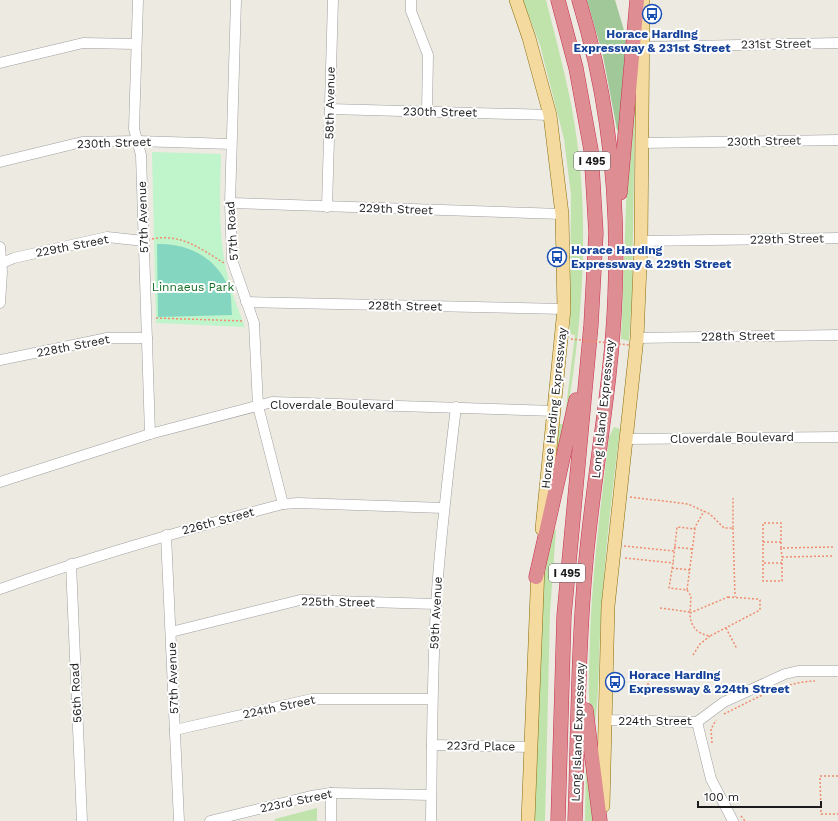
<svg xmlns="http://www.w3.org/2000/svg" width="838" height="821" viewBox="0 0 838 821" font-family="'Work Sans',sans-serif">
	<rect width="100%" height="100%" fill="#eceae1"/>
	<g fill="#bfe3aa">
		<path d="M523,0H546C555,36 565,72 572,109C597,245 576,381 548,514L559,424H564L575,335L570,334L571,195L564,139L540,45Z"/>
		<polygon points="635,100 632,293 629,341 621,339 627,181"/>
		<path d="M614,427L620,429C612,491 605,553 601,616C598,656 600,697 593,737C587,705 589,673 590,640C592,572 601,504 609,437Z"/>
		<polygon points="552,529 556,530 550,612 545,821 534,821 540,595"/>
		<polygon points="586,754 595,821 585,821"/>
		<polygon points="317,808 317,821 275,821 275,819"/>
	</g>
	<polygon fill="#a1c899" points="587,0 615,0 629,47 621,133 617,130 603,56"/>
	<path fill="#c0f4cb" d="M152,152L221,154C220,193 218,231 226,269C230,289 238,309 245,327L156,323Z"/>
	<path fill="#84d6c1" d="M157,244C188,243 216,257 229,288C232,296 231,307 232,315L158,317Z"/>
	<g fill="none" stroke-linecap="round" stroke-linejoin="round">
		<g stroke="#9f9f9f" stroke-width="11">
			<g id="minor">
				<polyline points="138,0 134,129 141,155 150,434"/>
				<polyline points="236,0 230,203 232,260 254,323 258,406 283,504"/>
				<polyline points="411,0 411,11 428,55 427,112"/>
				<polyline points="642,47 838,43"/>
				<polyline points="0,63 83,43 136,44"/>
				<polyline points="330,109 550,115"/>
				<polyline points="641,143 838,140"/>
				<polyline points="0,162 82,142 137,141 231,144"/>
				<polyline points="230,203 562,214"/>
				<polyline points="327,207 333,0"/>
				<polyline points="641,241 838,238"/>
				<polyline points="0,247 2,272 0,303"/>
				<polyline points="0,264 14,258 107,237 144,241"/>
				<polyline points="246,302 564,309"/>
				<polyline points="637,338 838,335"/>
				<polyline points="0,360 107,338 147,338"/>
				<polyline points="626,439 838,437"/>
				<polyline points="0,482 150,434 272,402 555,411"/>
				<polyline points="166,535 179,821"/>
				<polyline points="71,564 82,821"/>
				<path d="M0,589C93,556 187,529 283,504L298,503L444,508"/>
				<polyline points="171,632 300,600 436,604"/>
				<polyline points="604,720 697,722 724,702 785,674 798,671 838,671"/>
				<polyline points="697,722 711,779 733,821"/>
				<polyline points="175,730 312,699 432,699"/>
				<polyline points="432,745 530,747"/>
				<polyline points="210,821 311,796 331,793 431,795"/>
				<polyline points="331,821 331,793"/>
				<path d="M431,821C432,749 432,678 436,606C440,539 448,473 456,407"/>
			</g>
		</g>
		<g stroke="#876e0b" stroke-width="14">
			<g id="major">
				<polyline points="516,0 529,38 550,115 562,214 564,309 542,529"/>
				<polyline points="603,806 608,606 637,338 641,241 643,0"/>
				<polyline points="528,821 538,567"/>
			</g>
		</g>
		<g stroke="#c83051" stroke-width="15">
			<g id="highway">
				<polyline points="558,0 576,68 591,150 596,233 591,325 564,616 558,821"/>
				<polyline points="620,193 637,0"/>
				<polyline points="536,577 576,400"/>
				<polyline points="586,710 600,821"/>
				<path d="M575,821C578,734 578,646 586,560C594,472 612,384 615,295C619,196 608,95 579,0"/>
			</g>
		</g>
		<g stroke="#ee8d6f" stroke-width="1.5" stroke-dasharray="2 2" stroke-linecap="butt">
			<path d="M152,239C181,233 201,249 224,263"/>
			<polyline points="156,318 244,321"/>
			<polyline points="630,497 688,504 710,514 724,528 733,528 733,498"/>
			<polyline points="733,528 735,597"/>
			<polyline points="694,529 704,511"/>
			<polyline points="763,542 781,542"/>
			<polyline points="624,546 674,551"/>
			<polyline points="674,547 692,549"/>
			<polyline points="833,547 781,548 781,523 763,523 763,581 782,581 782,557 833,556"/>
			<polyline points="781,548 782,557"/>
			<polyline points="625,558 673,563 669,588 687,590 695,529 677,527 673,563"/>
			<polyline points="764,563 782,563"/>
			<polyline points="672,568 690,570"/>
			<polyline points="687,590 691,596 690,613"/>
			<path d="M728,597L757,599L760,600V610L710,636C697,634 690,626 690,613Z"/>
			<polyline points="660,608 690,612"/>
			<polyline points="726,628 737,649"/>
			<polyline points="693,655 700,644 710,636"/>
			<polyline points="648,679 648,687 678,688"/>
			<path d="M724,714C753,700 782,682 815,681"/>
			<polyline points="712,743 711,729 716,720"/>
			<polyline points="838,776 820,776 821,814 838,814"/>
			<polyline points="741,816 745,821"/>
		</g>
		<use href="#minor" stroke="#fff" stroke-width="10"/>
		<use href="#major" stroke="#f4da9e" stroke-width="13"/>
		<use href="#highway" stroke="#de8d92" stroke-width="14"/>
		<polyline stroke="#ee8d6f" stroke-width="1.5" stroke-dasharray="2 2" stroke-linecap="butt" points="571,339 629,345"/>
	</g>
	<defs>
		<g id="bus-ring" transform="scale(1)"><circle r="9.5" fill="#fff" stroke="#1a4fb4" stroke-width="1.5"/><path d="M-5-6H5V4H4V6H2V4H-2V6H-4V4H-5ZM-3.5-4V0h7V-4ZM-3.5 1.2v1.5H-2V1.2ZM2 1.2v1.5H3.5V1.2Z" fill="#1a4fb4"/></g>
	</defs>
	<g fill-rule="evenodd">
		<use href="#bus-ring" x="652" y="14"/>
		<use href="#bus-ring" x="557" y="257"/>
		<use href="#bus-ring" x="615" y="682"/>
	</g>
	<g text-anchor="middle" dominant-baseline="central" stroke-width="4" stroke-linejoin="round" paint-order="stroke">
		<g fill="#fff" stroke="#5f5f5f" stroke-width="1">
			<rect x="574" y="152" width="36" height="18" rx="3"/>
			<rect x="549" y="564" width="36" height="18" rx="3"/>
		</g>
		<g font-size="11" font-weight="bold" fill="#1b1b1b">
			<text x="592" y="161">I 495</text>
			<text x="567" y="573">I 495</text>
		</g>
		<g font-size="12" font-weight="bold" fill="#164399" stroke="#fff" text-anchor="start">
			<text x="652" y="34" text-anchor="middle">Horace Harding<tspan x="652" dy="14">Expressway &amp; 231st Street</tspan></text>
			<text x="571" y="250">Horace Harding<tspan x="571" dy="14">Expressway &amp; 229th Street</tspan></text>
			<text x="629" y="675">Horace Harding<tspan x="629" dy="14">Expressway &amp; 224th Street</tspan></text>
		</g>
		<g font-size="12" fill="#1b1b1b" stroke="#fff">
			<text transform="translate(776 44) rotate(-1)">231st Street</text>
			<text transform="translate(330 103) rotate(-89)">58th Avenue</text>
			<text transform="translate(440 112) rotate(1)">230th Street</text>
			<text transform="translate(764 141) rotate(-1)">230th Street</text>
			<text transform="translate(114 143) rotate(-2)">230th Street</text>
			<text transform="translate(396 209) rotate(2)">229th Street</text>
			<text transform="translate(143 217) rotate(-92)">57th Avenue</text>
			<text transform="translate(232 231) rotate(-94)">57th Road</text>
			<text transform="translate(787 239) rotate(-1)">229th Street</text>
			<text transform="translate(72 246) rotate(-11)">229th Street</text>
			<text transform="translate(405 306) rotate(1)">228th Street</text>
			<text transform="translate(738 336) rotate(-1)">228th Street</text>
			<text transform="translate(73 346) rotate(-11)">228th Street</text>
			<text x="332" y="405">Cloverdale Boulevard</text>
			<text transform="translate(554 408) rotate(-84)">Horace Harding Expressway</text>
			<text transform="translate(603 409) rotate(-84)">Long Island Expressway</text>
			<text transform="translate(732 438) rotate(-1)">Cloverdale Boulevard</text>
			<text transform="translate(218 521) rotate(-15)">226th Street</text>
			<text transform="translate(338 602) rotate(1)">225th Street</text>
			<text transform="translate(436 613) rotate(-87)">59th Avenue</text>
			<text transform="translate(173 678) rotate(-92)">57th Avenue</text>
			<text transform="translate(76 693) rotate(-93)">56th Road</text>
			<text transform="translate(279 707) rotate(-12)">224th Street</text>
			<text x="655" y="721">224th Street</text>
			<text transform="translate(578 732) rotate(-88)">Long Island Expressway</text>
			<text transform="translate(481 746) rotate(1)">223rd Place</text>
			<text transform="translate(296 801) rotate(-12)">223rd Street</text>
		</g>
		<g font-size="12" fill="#136f26" stroke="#fff">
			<text x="193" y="287">Linnaeus Park</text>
		</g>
	</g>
	<path d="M698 801v6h123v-6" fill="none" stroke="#1b1b1b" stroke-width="2"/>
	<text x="704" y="801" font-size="12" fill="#1b1b1b" stroke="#ffffff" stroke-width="3" paint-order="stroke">100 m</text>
</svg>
